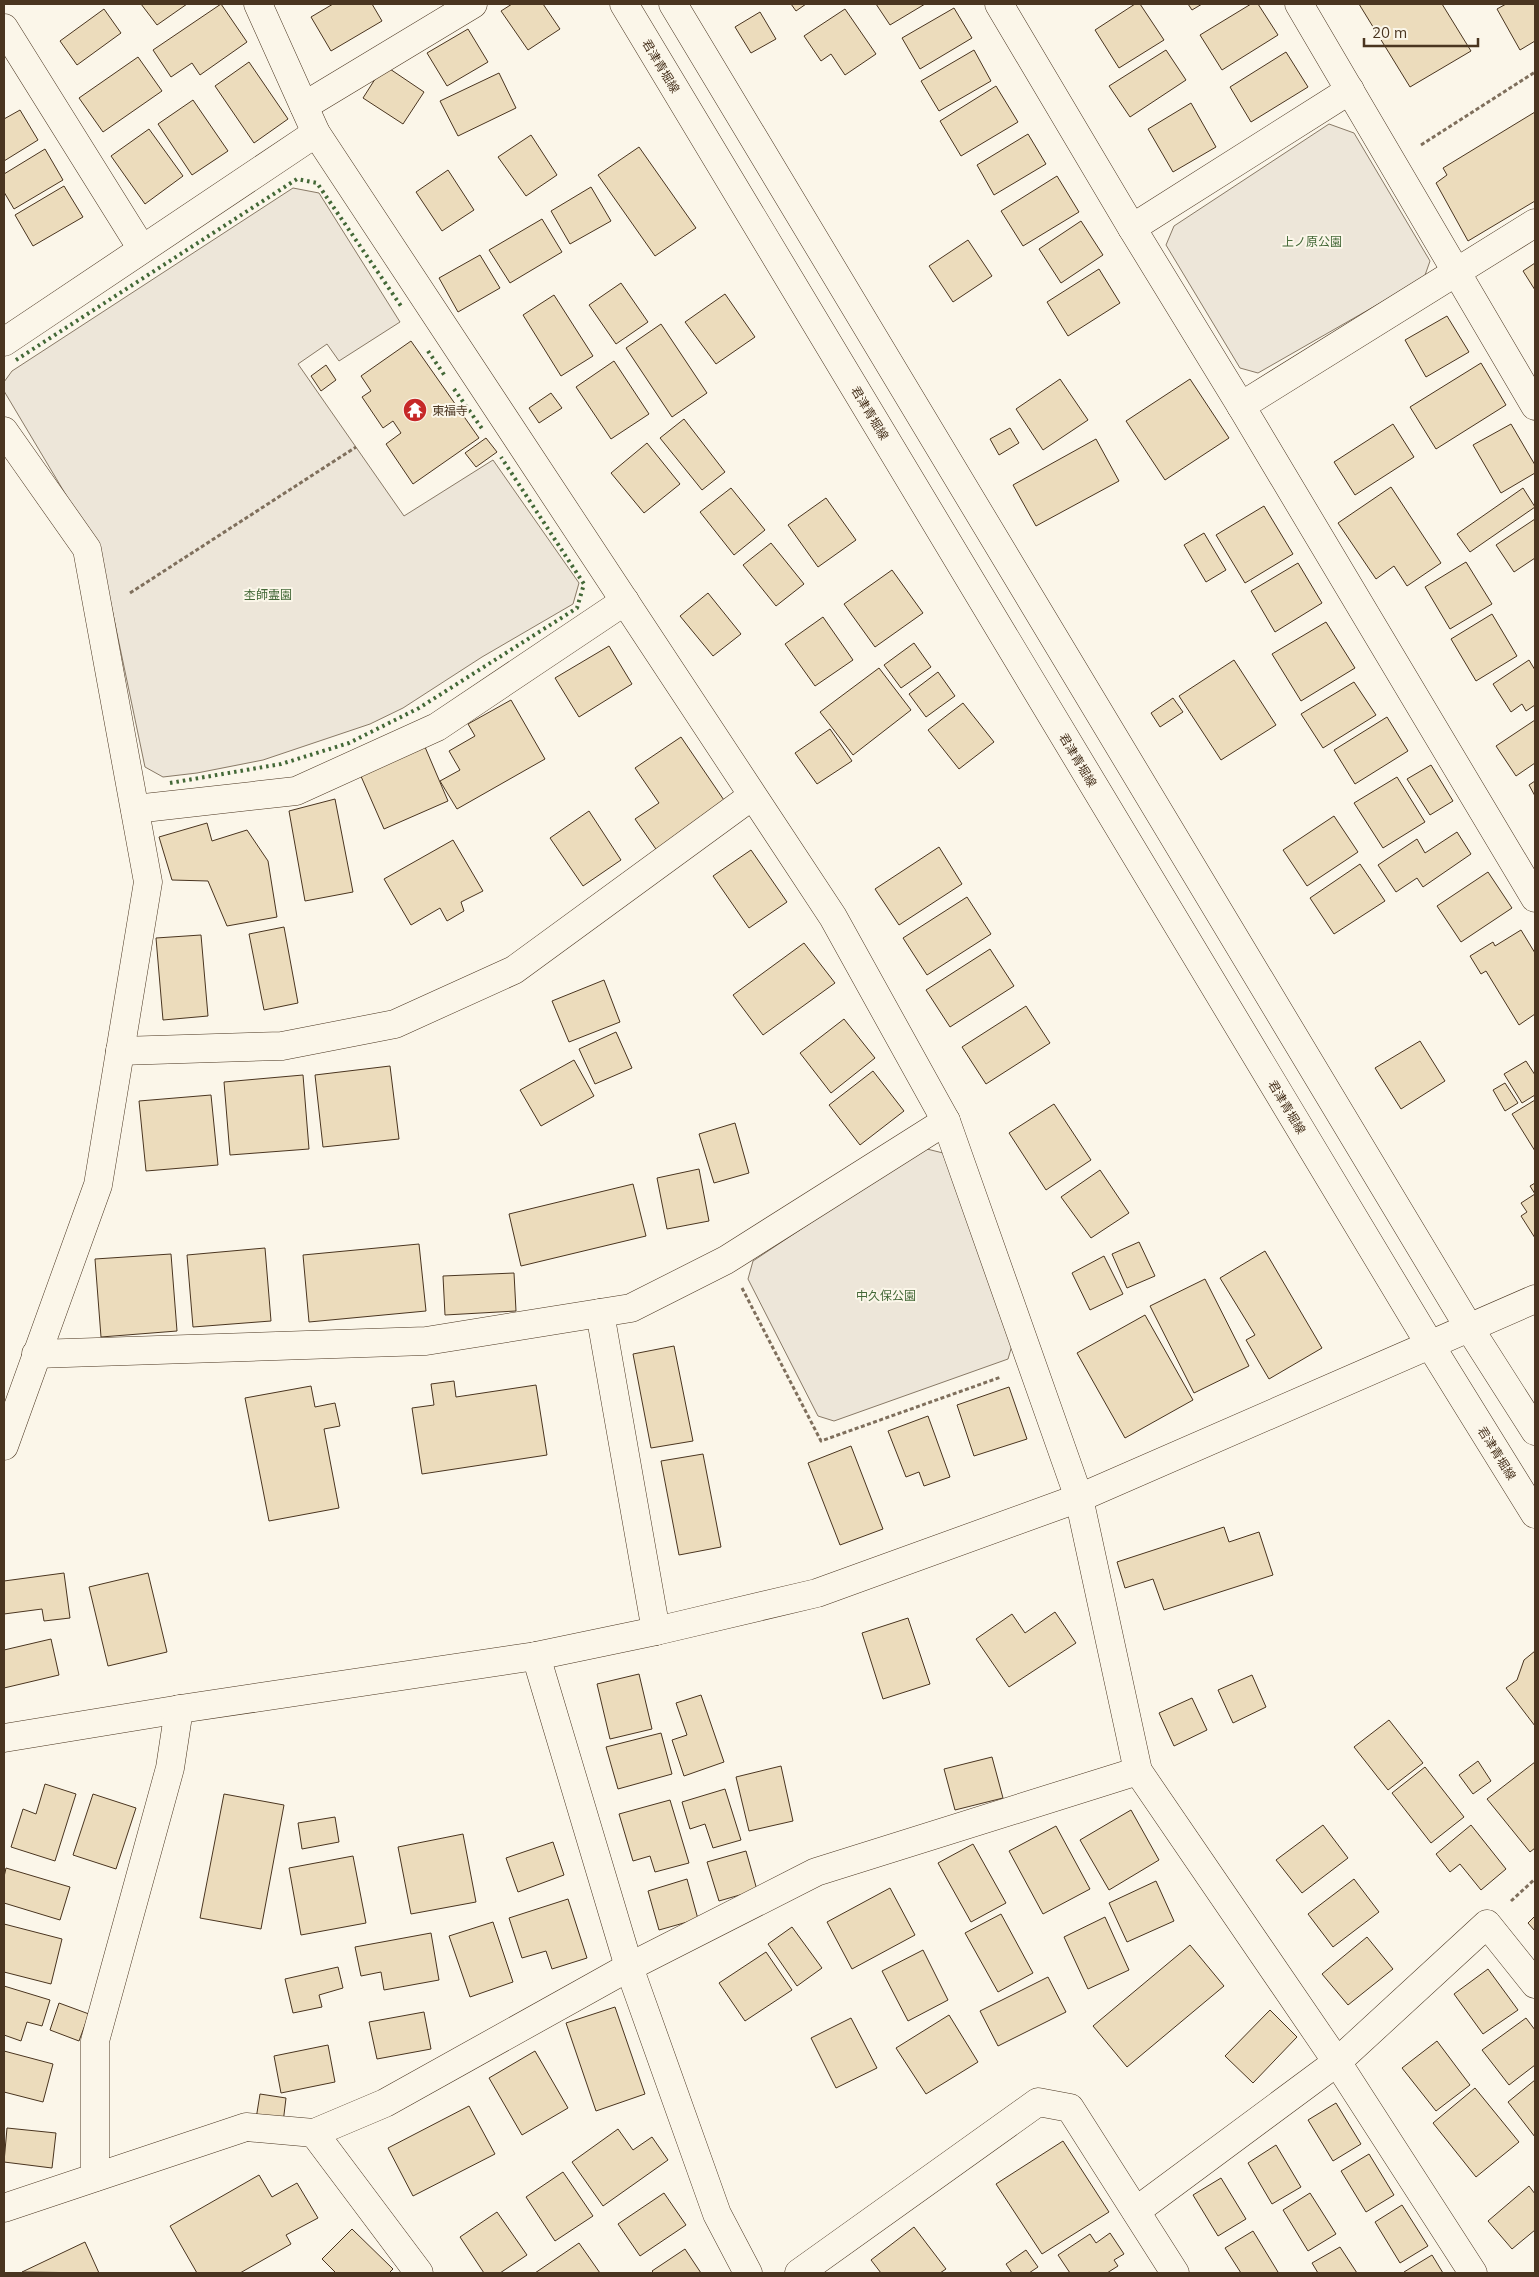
<svg xmlns="http://www.w3.org/2000/svg" width="1539" height="2277" viewBox="0 0 1539 2277" font-family="Mulish,'Noto Sans JP',sans-serif">
	<rect width="100%" height="100%" fill="#fbf6e9"/>
	<g fill="#ede6d9" stroke="#887966">
		<polygon points="1329,124 1354,133 1430,261 1424,278 1258,373 1240,368 1166,245 1174,226"/>
		<polygon points="293,188 319,193 400,322 339,361 327,344 298,364 404,516 493,460 579,583 573,604 482,657 403,708 370,724 263,760 197,773 163,777 145,767 100,552 4,391 4,382 12,371"/>
		<polygon points="923,1148 943,1153 1013,1342 1008,1359 834,1421 818,1416 748,1279 753,1261"/>
	</g>
	<g fill="#ecdcbc" stroke="#4a3520">
		<polygon points="141,4 187,4 157,25"/>
		<polygon points="221,4 247,42 200,75 192,63 171,77 153,50"/>
		<polygon points="333,4 372,4 382,21 331,51 311,17"/>
		<polygon points="512,4 543,4 560,29 528,50 501,11"/>
		<polygon points="791,4 806,4 796,11"/>
		<polygon points="876,4 925,4 890,25"/>
		<polygon points="1135,4 1140,4 1164,40 1119,68 1095,30"/>
		<polygon points="1188,4 1202,4 1192,10"/>
		<polygon points="1251,4 1258,4 1278,35 1222,70 1200,35"/>
		<polygon points="1359,4 1442,4 1471,51 1410,87"/>
		<polygon points="1506,4 1535,4 1535,41 1520,50 1497,9"/>
		<polygon points="954,8 972,38 920,69 902,38"/>
		<polygon points="104,9 121,33 77,65 60,41"/>
		<polygon points="845,9 876,54 845,75 831,54 821,61 804,36"/>
		<polygon points="760,12 776,39 751,53 735,27"/>
		<polygon points="468,29 488,62 447,86 427,53"/>
		<polygon points="974,50 991,81 939,111 921,81"/>
		<polygon points="1166,50 1186,80 1130,117 1109,86"/>
		<polygon points="1286,52 1308,87 1251,122 1230,87"/>
		<polygon points="138,57 162,91 103,132 79,98"/>
		<polygon points="249,62 288,119 254,143 215,86"/>
		<polygon points="384,65 424,92 403,124 363,98"/>
		<polygon points="499,73 516,108 458,136 440,101"/>
		<polygon points="996,86 1018,122 961,156 940,121"/>
		<polygon points="193,100 228,151 192,175 158,124"/>
		<polygon points="1191,103 1216,147 1173,172 1148,129"/>
		<polygon points="20,110 38,140 4,161 4,119"/>
		<polygon points="1535,112 1535,201 1468,241 1436,183 1447,175 1443,168"/>
		<polygon points="149,129 183,176 145,204 111,156"/>
		<polygon points="1028,134 1046,164 994,195 977,165"/>
		<polygon points="531,135 557,175 526,196 498,157"/>
		<polygon points="639,147 696,228 655,256 598,175"/>
		<polygon points="45,149 63,180 14,209 4,192 4,174"/>
		<polygon points="448,170 474,210 442,231 416,192"/>
		<polygon points="1057,176 1079,212 1023,246 1001,211"/>
		<polygon points="64,186 83,217 33,246 15,215"/>
		<polygon points="591,187 611,221 570,244 551,211"/>
		<polygon points="542,219 562,252 510,283 489,250"/>
		<polygon points="1081,221 1103,255 1061,283 1039,249"/>
		<polygon points="968,240 992,276 953,302 929,266"/>
		<polygon points="480,255 500,288 458,312 439,278"/>
		<polygon points="1535,263 1535,290 1523,271"/>
		<polygon points="1099,269 1120,303 1068,336 1047,302"/>
		<polygon points="621,283 648,322 616,344 589,305"/>
		<polygon points="725,294 755,337 716,364 685,322"/>
		<polygon points="554,295 593,356 561,376 523,315"/>
		<polygon points="1447,316 1469,352 1426,377 1405,340"/>
		<polygon points="661,324 707,393 672,417 626,348"/>
		<polygon points="411,341 479,438 413,484 386,444 401,433 393,421 383,428 362,397 371,391 361,376"/>
		<polygon points="614,361 649,414 611,439 576,387"/>
		<polygon points="1481,363 1506,405 1436,449 1410,407"/>
		<polygon points="326,365 336,380 321,391 311,376"/>
		<polygon points="1060,379 1088,420 1043,450 1016,409"/>
		<polygon points="1190,379 1229,438 1165,480 1126,421"/>
		<polygon points="551,393 562,408 539,423 529,408"/>
		<polygon points="684,419 725,472 702,490 660,438"/>
		<polygon points="1393,424 1414,457 1355,495 1334,462"/>
		<polygon points="1511,424 1535,465 1535,473 1501,493 1473,445"/>
		<polygon points="1010,428 1019,443 999,455 990,439"/>
		<polygon points="486,438 497,452 476,467 465,453"/>
		<polygon points="1096,439 1119,481 1036,526 1013,485"/>
		<polygon points="647,443 680,484 644,513 611,473"/>
		<polygon points="1391,487 1441,563 1407,586 1394,566 1376,579 1338,523"/>
		<polygon points="731,488 765,530 734,555 700,512"/>
		<polygon points="1523,488 1535,507 1470,552 1457,534"/>
		<polygon points="826,498 856,540 818,567 788,525"/>
		<polygon points="1264,506 1293,554 1245,583 1216,535"/>
		<polygon points="1535,519 1535,558 1514,572 1496,545"/>
		<polygon points="1204,533 1226,570 1206,582 1184,545"/>
		<polygon points="771,543 804,584 776,606 743,565"/>
		<polygon points="1466,562 1492,604 1450,629 1425,587"/>
		<polygon points="1298,563 1322,603 1275,632 1251,591"/>
		<polygon points="892,570 923,613 875,647 844,604"/>
		<polygon points="708,593 741,634 713,656 680,616"/>
		<polygon points="1492,614 1517,656 1476,681 1451,639"/>
		<polygon points="823,617 853,660 815,686 785,644"/>
		<polygon points="1326,622 1355,668 1301,701 1272,654"/>
		<polygon points="914,643 931,667 901,688 884,665"/>
		<polygon points="609,646 632,684 579,717 555,678"/>
		<polygon points="1234,660 1276,725 1221,760 1179,696"/>
		<polygon points="1529,660 1535,670 1535,705 1526,711 1522,704 1511,712 1493,684"/>
		<polygon points="879,668 911,710 853,755 820,712"/>
		<polygon points="938,672 955,696 926,717 909,694"/>
		<polygon points="1354,682 1376,715 1323,748 1301,714"/>
		<polygon points="1173,698 1183,712 1160,727 1151,713"/>
		<polygon points="511,700 545,759 457,809 440,781 460,770 449,751 475,736 468,724"/>
		<polygon points="963,703 994,742 959,769 928,730"/>
		<polygon points="1387,717 1408,751 1355,784 1334,750"/>
		<polygon points="1535,720 1535,763 1516,776 1496,746"/>
		<polygon points="830,729 852,761 817,784 795,753"/>
		<polygon points="681,737 728,806 658,852 635,819 659,803 635,768"/>
		<polygon points="425,747 448,801 384,829 360,774"/>
		<polygon points="1431,765 1453,801 1430,815 1407,779"/>
		<polygon points="1397,777 1425,822 1383,848 1354,803"/>
		<polygon points="1535,781 1535,796 1529,785"/>
		<polygon points="335,799 353,892 305,901 289,811"/>
		<polygon points="589,811 621,860 583,886 550,838"/>
		<polygon points="1334,816 1358,852 1307,886 1283,850"/>
		<polygon points="207,823 212,841 247,830 268,861 277,917 227,926 208,881 172,880 159,837"/>
		<polygon points="1457,832 1471,854 1423,887 1417,878 1396,892 1378,865 1417,839 1425,853"/>
		<polygon points="453,840 483,891 461,902 464,911 447,921 440,908 411,925 384,879"/>
		<polygon points="939,847 962,884 899,925 875,889"/>
		<polygon points="751,850 787,902 749,928 713,876"/>
		<polygon points="1360,864 1385,901 1334,934 1310,898"/>
		<polygon points="1488,872 1512,908 1461,942 1437,906"/>
		<polygon points="967,897 991,934 927,975 903,938"/>
		<polygon points="284,927 298,1003 264,1010 249,934"/>
		<polygon points="1521,930 1535,953 1535,1014 1519,1025 1486,971 1481,974 1470,956 1493,942 1495,946"/>
		<polygon points="201,935 208,1016 163,1020 156,938"/>
		<polygon points="804,943 835,983 763,1035 733,995"/>
		<polygon points="990,949 1014,986 950,1027 926,990"/>
		<polygon points="604,980 620,1022 569,1042 552,1001"/>
		<polygon points="1026,1006 1050,1043 986,1084 962,1047"/>
		<polygon points="844,1019 875,1058 831,1093 800,1053"/>
		<polygon points="616,1032 632,1068 595,1084 579,1049"/>
		<polygon points="1420,1041 1445,1081 1401,1109 1375,1068"/>
		<polygon points="574,1060 594,1096 541,1126 520,1090"/>
		<polygon points="1526,1061 1535,1075 1535,1095 1522,1103 1504,1074"/>
		<polygon points="390,1066 399,1139 323,1147 315,1075"/>
		<polygon points="873,1071 904,1111 860,1145 829,1105"/>
		<polygon points="303,1075 309,1149 230,1155 224,1082"/>
		<polygon points="1505,1083 1518,1103 1505,1111 1493,1090"/>
		<polygon points="211,1095 218,1165 146,1171 139,1101"/>
		<polygon points="1535,1100 1535,1151 1512,1114"/>
		<polygon points="1054,1104 1091,1160 1046,1190 1009,1133"/>
		<polygon points="735,1123 749,1173 714,1183 699,1134"/>
		<polygon points="699,1169 709,1221 667,1229 657,1178"/>
		<polygon points="1100,1170 1129,1213 1091,1238 1061,1197"/>
		<polygon points="1535,1183 1535,1238 1521,1216 1527,1212 1521,1203 1535,1194 1530,1186"/>
		<polygon points="633,1184 646,1236 521,1266 509,1214"/>
		<polygon points="1139,1242 1155,1276 1127,1288 1112,1254"/>
		<polygon points="419,1244 426,1311 309,1322 303,1255"/>
		<polygon points="265,1248 271,1321 193,1327 187,1255"/>
		<polygon points="1265,1251 1322,1348 1269,1379 1246,1340 1255,1335 1220,1278"/>
		<polygon points="171,1254 177,1331 101,1337 95,1259"/>
		<polygon points="1104,1256 1123,1294 1090,1310 1072,1273"/>
		<polygon points="514,1273 516,1311 445,1315 443,1276"/>
		<polygon points="1205,1279 1249,1366 1194,1393 1150,1306"/>
		<polygon points="1145,1315 1193,1400 1125,1438 1077,1353"/>
		<polygon points="674,1346 693,1441 651,1448 633,1354"/>
		<polygon points="454,1381 456,1397 536,1385 547,1455 422,1474 412,1408 434,1405 431,1384"/>
		<polygon points="311,1386 315,1407 335,1403 340,1426 324,1429 339,1508 269,1521 245,1398"/>
		<polygon points="1009,1387 1027,1439 974,1456 957,1405"/>
		<polygon points="928,1416 950,1477 924,1486 919,1472 906,1477 888,1431"/>
		<polygon points="851,1446 883,1529 840,1545 808,1463"/>
		<polygon points="703,1454 721,1547 679,1555 661,1461"/>
		<polygon points="1224,1527 1229,1542 1259,1532 1273,1575 1164,1610 1153,1579 1125,1588 1117,1562"/>
		<polygon points="64,1573 70,1618 44,1621 42,1609 4,1614 4,1581"/>
		<polygon points="148,1573 167,1652 108,1666 89,1587"/>
		<polygon points="1055,1612 1076,1643 1009,1687 976,1639 1012,1614 1025,1633"/>
		<polygon points="908,1618 930,1684 883,1699 862,1633"/>
		<polygon points="51,1639 59,1675 4,1688 4,1650"/>
		<polygon points="1535,1651 1535,1726 1506,1688 1517,1680 1524,1660"/>
		<polygon points="639,1674 652,1729 610,1739 597,1684"/>
		<polygon points="1252,1675 1266,1707 1233,1723 1218,1690"/>
		<polygon points="701,1695 724,1762 684,1776 672,1740 687,1735 676,1703"/>
		<polygon points="1192,1698 1207,1730 1174,1746 1159,1713"/>
		<polygon points="1389,1720 1423,1763 1388,1790 1354,1747"/>
		<polygon points="661,1733 672,1774 618,1789 606,1747"/>
		<polygon points="992,1757 1003,1798 955,1810 944,1769"/>
		<polygon points="1478,1761 1491,1781 1473,1794 1459,1775"/>
		<polygon points="1535,1762 1535,1848 1530,1852 1487,1799"/>
		<polygon points="781,1766 793,1821 749,1831 736,1777"/>
		<polygon points="1425,1767 1464,1817 1431,1843 1392,1793"/>
		<polygon points="45,1784 76,1794 55,1861 11,1847 23,1809 36,1814"/>
		<polygon points="725,1789 741,1840 713,1848 705,1824 690,1829 682,1802"/>
		<polygon points="93,1794 136,1808 116,1869 73,1855"/>
		<polygon points="224,1794 284,1805 261,1929 200,1918"/>
		<polygon points="670,1800 689,1863 655,1872 650,1856 633,1861 619,1814"/>
		<polygon points="1131,1810 1159,1860 1109,1890 1080,1840"/>
		<polygon points="335,1817 339,1842 302,1849 298,1823"/>
		<polygon points="1323,1825 1348,1858 1302,1893 1276,1860"/>
		<polygon points="1471,1825 1506,1869 1481,1890 1460,1864 1450,1872 1436,1854"/>
		<polygon points="1056,1826 1090,1889 1043,1914 1009,1851"/>
		<polygon points="463,1834 476,1902 411,1914 398,1847"/>
		<polygon points="553,1842 564,1875 518,1892 506,1858"/>
		<polygon points="973,1844 1006,1903 971,1922 938,1863"/>
		<polygon points="746,1851 757,1890 719,1901 707,1862"/>
		<polygon points="353,1856 366,1923 301,1935 289,1868"/>
		<polygon points="6,1868 70,1887 60,1920 4,1903 4,1877"/>
		<polygon points="687,1879 698,1919 659,1930 648,1891"/>
		<polygon points="1354,1879 1379,1912 1333,1947 1308,1914"/>
		<polygon points="1156,1881 1174,1921 1127,1942 1109,1903"/>
		<polygon points="890,1888 915,1935 852,1969 827,1922"/>
		<polygon points="568,1899 587,1958 552,1969 546,1951 522,1958 509,1918"/>
		<polygon points="1001,1914 1033,1973 998,1992 965,1933"/>
		<polygon points="1535,1916 1535,1931 1528,1923"/>
		<polygon points="1105,1917 1129,1970 1088,1989 1064,1937"/>
		<polygon points="493,1922 513,1982 470,1997 449,1936"/>
		<polygon points="4,1924 62,1939 51,1984 4,1972"/>
		<polygon points="792,1927 822,1968 797,1986 768,1944"/>
		<polygon points="431,1933 439,1980 384,1990 381,1972 361,1976 355,1947"/>
		<polygon points="1367,1937 1393,1969 1348,2005 1322,1974"/>
		<polygon points="1190,1945 1224,1986 1127,2067 1093,2026"/>
		<polygon points="923,1950 948,2000 908,2021 882,1971"/>
		<polygon points="766,1952 792,1990 745,2021 719,1983"/>
		<polygon points="338,1967 343,1988 319,1995 322,2007 293,2013 285,1979"/>
		<polygon points="1488,1969 1518,2010 1483,2034 1454,1994"/>
		<polygon points="1048,1977 1066,2012 998,2046 980,2011"/>
		<polygon points="4,1986 50,2000 42,2026 27,2022 21,2041 4,2035"/>
		<polygon points="59,2003 89,2014 79,2041 50,2030"/>
		<polygon points="615,2007 645,2094 596,2111 566,2023"/>
		<polygon points="1270,2010 1297,2037 1253,2083 1225,2056"/>
		<polygon points="424,2012 431,2049 377,2059 369,2022"/>
		<polygon points="949,2015 978,2062 926,2094 896,2048"/>
		<polygon points="851,2018 877,2068 836,2088 811,2038"/>
		<polygon points="1526,2018 1535,2030 1535,2065 1509,2085 1482,2050"/>
		<polygon points="1437,2041 1470,2085 1436,2111 1402,2068"/>
		<polygon points="328,2045 335,2082 281,2093 274,2056"/>
		<polygon points="4,2051 53,2064 43,2102 4,2092"/>
		<polygon points="535,2051 568,2108 522,2135 489,2078"/>
		<polygon points="1535,2080 1535,2137 1508,2102"/>
		<polygon points="1475,2088 1519,2142 1476,2177 1433,2123"/>
		<polygon points="260,2094 286,2098 283,2123 256,2119"/>
		<polygon points="1336,2103 1361,2144 1333,2161 1308,2120"/>
		<polygon points="469,2106 495,2154 413,2196 388,2148"/>
		<polygon points="7,2128 56,2133 52,2168 4,2162"/>
		<polygon points="618,2129 633,2150 652,2137 668,2160 603,2206 572,2162"/>
		<polygon points="1063,2141 1109,2212 1042,2254 996,2184"/>
		<polygon points="1276,2145 1301,2187 1272,2204 1248,2163"/>
		<polygon points="1369,2154 1394,2195 1366,2212 1341,2171"/>
		<polygon points="563,2172 593,2216 555,2241 526,2197"/>
		<polygon points="259,2175 272,2197 297,2183 318,2218 286,2235 291,2244 240,2273 197,2273 170,2226"/>
		<polygon points="1221,2178 1246,2219 1218,2236 1193,2195"/>
		<polygon points="1529,2186 1535,2194 1535,2230 1512,2249 1488,2221"/>
		<polygon points="664,2193 686,2225 640,2256 618,2224"/>
		<polygon points="1310,2193 1336,2234 1308,2251 1283,2210"/>
		<polygon points="1402,2205 1428,2246 1400,2263 1375,2222"/>
		<polygon points="497,2212 527,2255 500,2273 484,2273 460,2237"/>
		<polygon points="914,2227 946,2269 940,2273 881,2273 871,2260"/>
		<polygon points="352,2229 393,2269 389,2273 336,2273 322,2259"/>
		<polygon points="1253,2231 1278,2272 1276,2273 1241,2273 1225,2248"/>
		<polygon points="1110,2233 1124,2254 1114,2260 1118,2266 1107,2273 1070,2273 1058,2255 1090,2234 1096,2243"/>
		<polygon points="85,2242 99,2273 22,2272"/>
		<polygon points="579,2243 600,2273 535,2273"/>
		<polygon points="1340,2247 1357,2273 1318,2273 1312,2263"/>
		<polygon points="685,2249 701,2273 654,2273 652,2271"/>
		<polygon points="1026,2250 1038,2267 1029,2273 1012,2273 1006,2264"/>
		<polygon points="1432,2255 1443,2273 1405,2273 1404,2272"/>
	</g>
	<g fill="none" stroke-linecap="round" stroke-linejoin="round">
		<g stroke="#4a3520" stroke-width="29">
			<g id="minor">
				<polyline points="258,4 316,133 833,917 946,1121 1079,1498 1138,1771 1337,2062 1473,2273"/>
				<polyline points="999,4 1132,228 1241,406 1535,898"/>
				<polyline points="1299,4 1535,406"/>
				<polyline points="4,28 142,249"/>
				<polyline points="304,106 473,4"/>
				<polyline points="1132,228 1350,90"/>
				<polyline points="4,342 316,133"/>
				<polyline points="1241,406 1535,223"/>
				<polyline points="4,431 87,549 148,882 98,1185 4,1446"/>
				<polyline points="135,809 296,791 437,727 625,601"/>
				<polyline points="120,1051 282,1046 395,1024 514,970 752,796"/>
				<polyline points="600,1313 656,1631"/>
				<polyline points="36,1354 426,1341 631,1308 726,1260 946,1121"/>
				<polyline points="536,1656 629,1967 717,2214 748,2273"/>
				<polyline points="4,1738 187,1708 536,1656 656,1631 817,1593 1079,1498 1535,1299"/>
				<polyline points="314,2133 419,2273"/>
				<polyline points="95,2177 95,2041 170,1768 179,1709"/>
				<polyline points="4,2208 246,2127 314,2133 385,2103 629,1967 816,1872 1138,1771"/>
				<polyline points="1136,2211 1337,2062 1487,1924 1535,1984"/>
				<polyline points="799,2273 1038,2102 1070,2108 1175,2273"/>
			</g>
		</g>
		<g stroke="#4a3520" stroke-width="29">
			<g id="major">
				<polyline points="624,4 1429,1343 1535,1514"/>
				<polyline points="673,4 1468,1326 1535,1431"/>
			</g>
		</g>
		<g stroke="#7f6f5c" stroke-width="3" stroke-dasharray="4 2.5" stroke-linecap="butt">
			<polyline points="1421,145 1535,72"/>
			<polyline points="130,593 356,447"/>
			<polyline points="742,1288 821,1441 1001,1377"/>
			<polyline points="1511,1901 1535,1879"/>
		</g>
		<use href="#minor" stroke="#fbf6e9" stroke-width="28"/>
		<use href="#major" stroke="#fbf6e9" stroke-width="28"/>
		<g stroke="#436837" stroke-width="4" stroke-dasharray="2.5 4" stroke-linecap="butt">
			<polyline points="428,351 445,376"/>
			<polyline points="16,360 297,179 317,183 401,306"/>
			<polyline points="454,389 483,430"/>
			<polyline points="170,783 281,764 349,743 419,708 577,608 584,584 501,457"/>
		</g>
	</g>
	<defs>
		<g id="temple-disc" transform="scale(1.25)"><circle r="9.5" fill="#c62828" stroke="#fbf6e9"/><path d="M0-6L5-2H3V0L6.5 2.5H4V6H1.5V3h-3V6H-4V2.5H-6.5L-3 0V-2H-5Z" fill="#fff"/></g>
	</defs>
	<g fill-rule="evenodd">
		<use href="#temple-disc" x="415" y="410"/>
	</g>
	<g text-anchor="middle" dominant-baseline="central" stroke-width="4" stroke-linejoin="round" paint-order="stroke">
		<g font-size="12" fill="#4a3520" stroke="#fbf6e9">
			<text transform="translate(661 66) rotate(59)">君津青堀線</text>
			<text transform="translate(870 413) rotate(59)">君津青堀線</text>
			<text transform="translate(1078 760) rotate(59)">君津青堀線</text>
			<text transform="translate(1287 1107) rotate(59)">君津青堀線</text>
			<text transform="translate(1497 1453) rotate(58)">君津青堀線</text>
		</g>
		<g font-size="12" fill="#436837" stroke="#fbf6e9">
			<text x="1312" y="241">上ノ原公園</text>
			<text x="268" y="594">杢師霊園</text>
			<text x="886" y="1295">中久保公園</text>
		</g>
		<g font-size="12" fill="#4a3520" stroke="#fbf6e9" text-anchor="start">
			<text x="432" y="410">東福寺</text>
		</g>
	</g>
	<rect width="1539" height="2277" fill="none" stroke="#4a3520" stroke-width="10"/>
	<path d="M1364 38v8h114v-8" fill="none" stroke="#4a3520" stroke-width="2.5"/>
	<text x="1372" y="38" font-size="15" fill="#4a3520" stroke="#fbf6e9" stroke-width="4" paint-order="stroke">20 m</text>
</svg>
